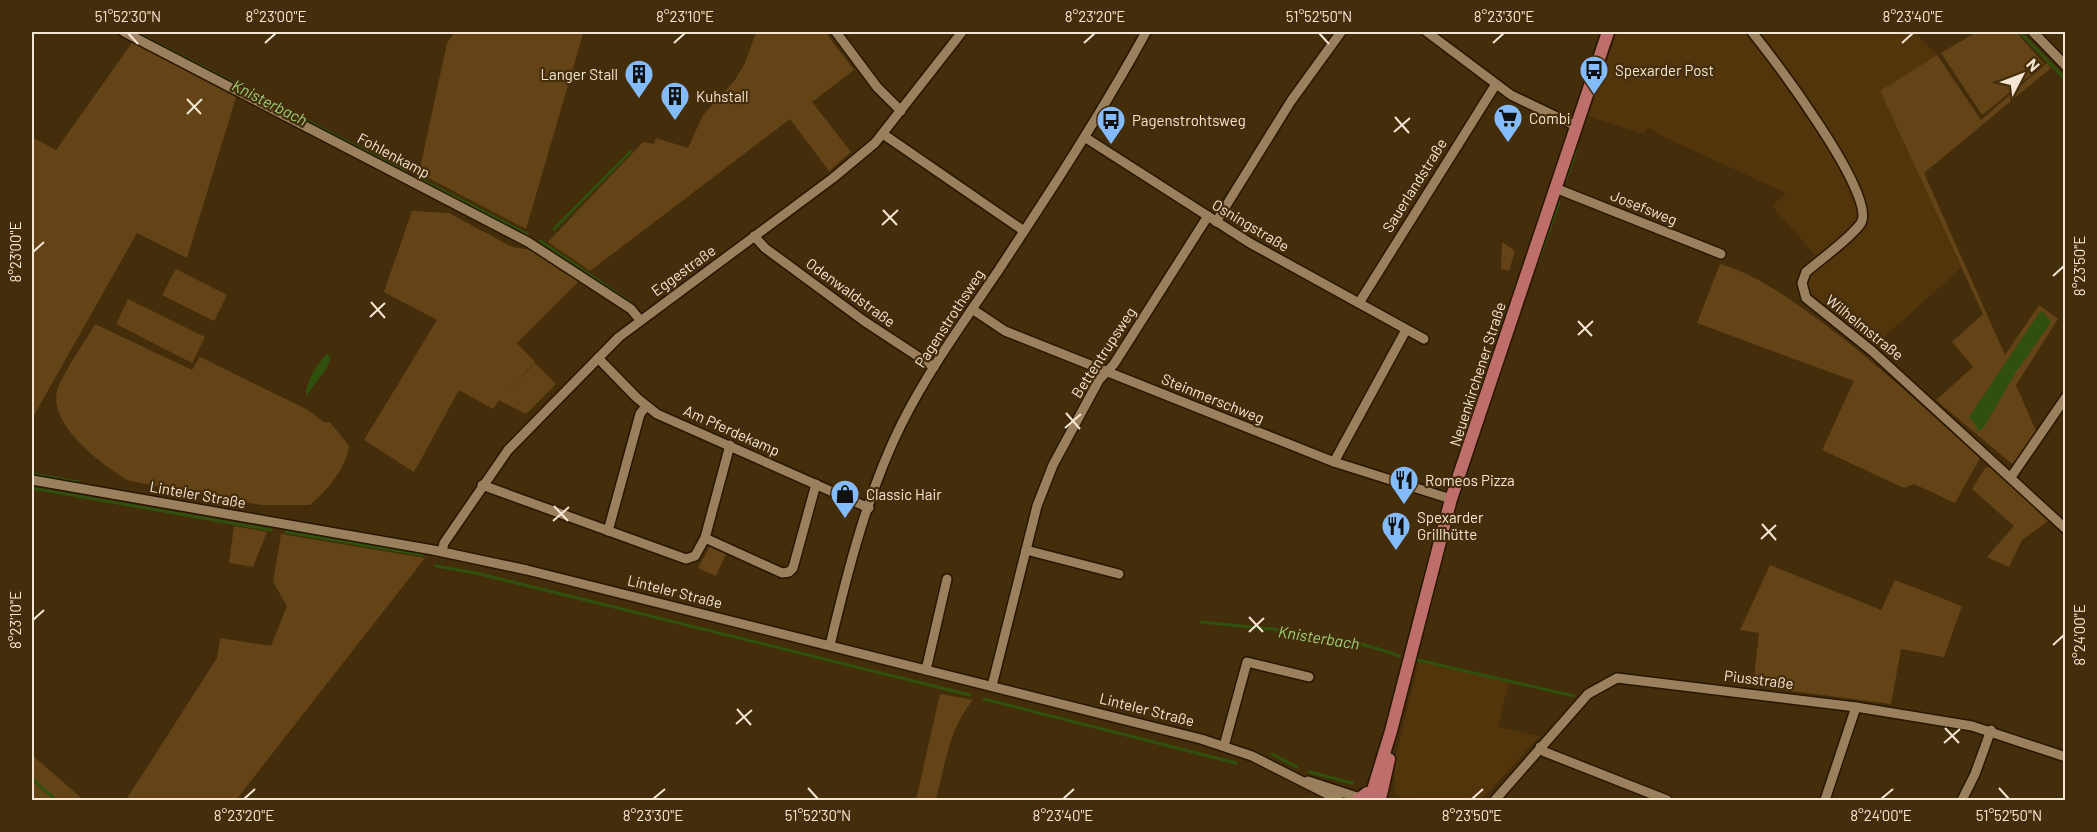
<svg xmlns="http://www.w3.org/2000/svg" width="2097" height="832" viewBox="0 0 2097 832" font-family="Barlow,sans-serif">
	<rect width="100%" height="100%" fill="#442d0b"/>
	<g fill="#52350b">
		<polygon points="1617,32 1914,32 1937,55 1880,91 1961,268 1875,345 1811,294 1808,283 1811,275 1823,264 1772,206 1786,193 1664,137 1647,127 1644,134 1588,116"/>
		<polygon points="1419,661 1509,681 1498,727 1540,736 1481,800 1432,800 1401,797 1395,792 1394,763"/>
	</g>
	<g fill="#644417">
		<polygon points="455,32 582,32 583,34 526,229 419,173 447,43"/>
		<polygon points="756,32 825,32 854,70 812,102 851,152 829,171 790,119 590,271 548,242 643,142 654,144 656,138 688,148 703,115 735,80 745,63"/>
		<polygon points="1977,32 2016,32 2044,64 1982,115 1941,53"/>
		<polygon points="134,40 237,94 187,258 137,233 33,417 32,137 56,150"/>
		<polygon points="1937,55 1981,120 2047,63 2051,68 1924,173 2005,355 2039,305 2058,319 2016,385 2036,431 2018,461 2012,464 1936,400 1973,367 1952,342 1983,314 1880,91"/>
		<polygon points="412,211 449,213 512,247 533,250 579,281 517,343 535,362 502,396 535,363 556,384 526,414 499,400 493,409 459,390 414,472 364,440 437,320 384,292"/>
		<polygon points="1502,242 1515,251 1509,271 1501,269"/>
		<path d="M1720,264C1760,276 1793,301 1827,326C1881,367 1930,413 1980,458L1955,503L1914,484L1904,488L1822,450L1854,381L1697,323Z"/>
		<polygon points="176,269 227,295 214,321 162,295"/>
		<polygon points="128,299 205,337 192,363 116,324"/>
		<path d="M95,324L192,370L200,357L308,410L325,423L330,422L349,446C346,468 327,491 310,505H261L130,481C104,467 45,423 58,388C67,366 83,345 95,324Z"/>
		<polygon points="1990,466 2048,521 2022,540 2009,567 1987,557 2014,526 1972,489 1985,468"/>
		<polygon points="234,526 267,532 253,567 229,563"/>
		<polygon points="281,534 425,558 236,800 126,800 217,658 220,638 271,646 287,606 273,582"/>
		<polygon points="710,546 726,554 716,576 698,568"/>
		<polygon points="1770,565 1881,610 1895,580 1962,606 1944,657 1901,649 1891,704 1753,686 1759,633 1740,630"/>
		<path d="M940,694L973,700C949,728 945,765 936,800H916Z"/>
		<polygon points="32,755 84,800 32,800"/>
	</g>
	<g fill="#30500d">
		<polygon points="2043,312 2051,322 2016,372 1984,427 1977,432 1977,427 1969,417 2039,313"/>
		<path d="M327,354L331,357L326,369L306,396C305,383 318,362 327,354Z"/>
	</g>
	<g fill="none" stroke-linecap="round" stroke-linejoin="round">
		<g stroke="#30500d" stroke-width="3">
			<polyline points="135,32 406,172"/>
			<polyline points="2020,32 2066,80"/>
			<polyline points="416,177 527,234"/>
			<polyline points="1566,179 1576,151"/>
			<polyline points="554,229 631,151"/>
			<polyline points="540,241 631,303"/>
			<polyline points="1538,261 1559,202"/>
			<polyline points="32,474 78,482"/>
			<polyline points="32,488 271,530"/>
			<polyline points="286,532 423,555"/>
			<polyline points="436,566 476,573 970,695"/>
			<path d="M1201,622C1268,629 1336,632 1399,656"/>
			<polyline points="1418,660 1574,696"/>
			<polyline points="984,699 1236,763"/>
			<polyline points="1272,754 1297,767"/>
			<polyline points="1310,772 1352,783"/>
			<polyline points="32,779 56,800"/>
		</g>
		<g stroke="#271600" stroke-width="12">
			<g id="minor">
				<polyline points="124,32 528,242 631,309 640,320"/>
				<polyline points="836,32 877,87 901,111"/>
				<polyline points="1427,32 1511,95 1576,126"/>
				<path d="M1752,32C1772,57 1878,196 1861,223C1852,237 1820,260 1806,272L1802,283L1806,298L1872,351L2066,529"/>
				<polyline points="2033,32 2066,66"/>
				<polyline points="883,134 1024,231"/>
				<polyline points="1086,138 1250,243 1424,339"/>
				<polyline points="1555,188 1721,254"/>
				<polyline points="1216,222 1291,101 1341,32"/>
				<polyline points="754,236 765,248 864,321 934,367"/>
				<polyline points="1359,303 1496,84"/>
				<polyline points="972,309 1005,331 1334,462 1451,499"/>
				<polyline points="598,358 637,398 657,414 869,508"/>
				<polyline points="1334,462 1406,330"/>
				<polyline points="2011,477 2066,397"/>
				<polyline points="32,480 433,550 527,570 1201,739 1252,756 1339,800"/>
				<polyline points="482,485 686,559 695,556 705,538 730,445"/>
				<polyline points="608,531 640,414 646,406"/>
				<polyline points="705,538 782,573 789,572 793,568 816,484"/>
				<polyline points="1026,550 1119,574"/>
				<polyline points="442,551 444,543 508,450 619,337 833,178 875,143 962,32"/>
				<path d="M830,645C848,570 867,494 901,425C928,371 964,321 998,271C1050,192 1101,114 1146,32"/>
				<polyline points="926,670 947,579"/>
				<polyline points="992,686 1037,506 1053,465 1099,380 1114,364 1208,216"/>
				<polyline points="1224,746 1247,662 1309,677"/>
				<polyline points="1540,747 1545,752 1667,800"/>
				<polyline points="1308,781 1360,798"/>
				<polyline points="1495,800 1588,694 1617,678 1856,707 1972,726 2066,757"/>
				<polyline points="1825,800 1856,707"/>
				<polyline points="1962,800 1975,774 1991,730"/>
			</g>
		</g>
		<g stroke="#271600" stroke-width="15">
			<g id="major">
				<polyline points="1372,793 1391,731 1451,499 1608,32"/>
				<polyline points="1381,795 1389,759"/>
				<polyline points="1358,800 1367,793 1379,794"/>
			</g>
		</g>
		<use href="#minor" stroke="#9b805e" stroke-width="9"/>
		<use href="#major" stroke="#be6f6c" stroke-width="12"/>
	</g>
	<path fill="none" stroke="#f5e6d4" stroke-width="2" d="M128,33L138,44M1319,33L1329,44M265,43L276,33M674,43L685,33M1084,43L1095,33M1493,43L1504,33M1902,43L1913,33M187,99L201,114M187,114L202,99M1395,117L1409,133M1394,132L1410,118M883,210L897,225M882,225L898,210M33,252L44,242M2053,276L2064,266M371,302L385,318M370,317L385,303M1578,321L1592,336M1578,335L1593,321M1066,413L1080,429M1065,428L1081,414M554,506L568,521M553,521L569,507M1762,524L1776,540M1761,539L1776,525M1249,617L1263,632M33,620L44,610M1249,632L1264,618M2053,645L2064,635M737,709L751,725M736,724L752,710M1945,728L1959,743M1944,743L1960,729M808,788L818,799M1999,788L2009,799M244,799L255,789M653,799L665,789M1063,799L1074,789M1472,799L1483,789M1881,799L1893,789"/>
	<defs>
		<g id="bus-pin" transform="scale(1.5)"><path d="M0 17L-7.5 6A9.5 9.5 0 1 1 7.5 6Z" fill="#84bcfb" stroke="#442d0b"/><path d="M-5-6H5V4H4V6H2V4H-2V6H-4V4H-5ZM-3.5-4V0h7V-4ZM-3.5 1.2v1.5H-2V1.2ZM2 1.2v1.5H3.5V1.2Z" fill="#111"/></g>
		<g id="building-pin" transform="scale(1.5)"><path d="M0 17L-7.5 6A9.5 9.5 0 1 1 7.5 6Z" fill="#84bcfb" stroke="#442d0b"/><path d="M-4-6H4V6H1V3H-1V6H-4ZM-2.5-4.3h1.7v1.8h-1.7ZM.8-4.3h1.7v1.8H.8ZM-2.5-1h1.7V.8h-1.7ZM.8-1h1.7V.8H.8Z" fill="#111"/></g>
		<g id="supermarket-pin" transform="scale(1.5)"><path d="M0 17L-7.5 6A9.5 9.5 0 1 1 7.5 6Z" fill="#84bcfb" stroke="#442d0b"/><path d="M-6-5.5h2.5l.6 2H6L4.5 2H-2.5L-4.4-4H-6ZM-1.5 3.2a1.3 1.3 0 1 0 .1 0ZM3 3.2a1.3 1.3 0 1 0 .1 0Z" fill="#111"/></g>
		<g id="restaurant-pin" transform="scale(1.5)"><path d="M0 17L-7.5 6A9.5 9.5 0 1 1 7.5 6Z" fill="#84bcfb" stroke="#442d0b"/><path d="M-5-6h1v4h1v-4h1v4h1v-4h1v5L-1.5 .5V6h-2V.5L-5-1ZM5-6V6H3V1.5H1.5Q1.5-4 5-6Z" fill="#111"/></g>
		<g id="shop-pin" transform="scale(1.5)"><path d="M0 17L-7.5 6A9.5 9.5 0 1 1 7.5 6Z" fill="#84bcfb" stroke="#442d0b"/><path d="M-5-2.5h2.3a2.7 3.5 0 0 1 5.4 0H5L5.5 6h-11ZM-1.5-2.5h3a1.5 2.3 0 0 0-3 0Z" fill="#111"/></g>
	</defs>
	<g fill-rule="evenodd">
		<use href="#bus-pin" x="1594" y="70"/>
		<use href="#building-pin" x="639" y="74"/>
		<use href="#building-pin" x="675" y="96"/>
		<use href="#supermarket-pin" x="1508" y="118"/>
		<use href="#bus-pin" x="1111" y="120"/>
		<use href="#restaurant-pin" x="1404" y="480"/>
		<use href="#shop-pin" x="845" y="494"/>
		<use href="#restaurant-pin" x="1396" y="526"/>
	</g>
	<g text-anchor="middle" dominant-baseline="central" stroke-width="4.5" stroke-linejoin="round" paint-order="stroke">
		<g font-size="15" fill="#f5e6d4" stroke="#442d0b" text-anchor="start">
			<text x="1615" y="70">Spexarder Post</text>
			<text x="618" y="74" text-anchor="end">Langer Stall</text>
			<text x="696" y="96">Kuhstall</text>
			<text x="1529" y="118">Combi</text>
			<text x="1132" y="120">Pagenstrohtsweg</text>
			<text x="1425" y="480">Romeos Pizza</text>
			<text x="866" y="494">Classic Hair</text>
			<text x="1417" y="517">Spexarder<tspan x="1417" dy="17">Grillhütte</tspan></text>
		</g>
		<g font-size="15" fill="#f5e6d4" stroke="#442d0b">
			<text transform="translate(394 155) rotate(28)">Fohlenkamp</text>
			<text transform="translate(1414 185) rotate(-58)">Sauerlandstraße</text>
			<text transform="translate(1644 207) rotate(22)">Josefsweg</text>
			<text transform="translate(1251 225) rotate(31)">Osningstraße</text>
			<text transform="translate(683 270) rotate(-36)">Eggestraße</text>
			<text transform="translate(851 292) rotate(36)">Odenwaldstraße</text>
			<text transform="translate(949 318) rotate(-57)">Pagenstrothsweg</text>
			<text transform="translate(1865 327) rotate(39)">Wilhelmstraße</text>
			<text transform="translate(1103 352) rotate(-57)">Bettentrupsweg</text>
			<text transform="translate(1477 374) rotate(-72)">Neuenkirchener Straße</text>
			<text transform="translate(1213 398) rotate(22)">Steinmerschweg</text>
			<text transform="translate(732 430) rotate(24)">Am Pferdekamp</text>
			<text transform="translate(198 494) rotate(10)">Linteler Straße</text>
			<text transform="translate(675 591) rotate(14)">Linteler Straße</text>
			<text transform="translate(1759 679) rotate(7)">Piusstraße</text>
			<text transform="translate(1147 709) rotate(14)">Linteler Straße</text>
		</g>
		<g font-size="16" font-style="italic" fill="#9ed177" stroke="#442d0b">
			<text transform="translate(270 102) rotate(27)">Knisterbach</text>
			<text transform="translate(1319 637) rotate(9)">Knisterbach</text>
		</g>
	</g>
	<rect width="2097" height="832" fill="none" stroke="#442d0b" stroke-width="66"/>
	<g transform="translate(2022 75) rotate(48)" stroke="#442d0b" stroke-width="4.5" paint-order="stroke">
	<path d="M0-4.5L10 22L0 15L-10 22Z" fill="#f5e6d4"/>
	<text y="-9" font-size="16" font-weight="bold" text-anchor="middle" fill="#f5e6d4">N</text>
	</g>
	<rect x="33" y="33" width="2031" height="766" fill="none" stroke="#f5e6d4" stroke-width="2"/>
	<g font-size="15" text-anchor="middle" fill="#f5e6d4">
		<text x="128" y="22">51°52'30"N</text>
		<text x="276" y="22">8°23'00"E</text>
		<text x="685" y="22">8°23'10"E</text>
		<text x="1095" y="22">8°23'20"E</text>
		<text x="1319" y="22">51°52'50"N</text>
		<text x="1504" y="22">8°23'30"E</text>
		<text x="1913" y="22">8°23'40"E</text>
		<text transform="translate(16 252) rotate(-90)" y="5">8°23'00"E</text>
		<text transform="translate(2080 266) rotate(-90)" y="5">8°23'50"E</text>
		<text transform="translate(16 620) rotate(-90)" y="5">8°23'10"E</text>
		<text transform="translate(2080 635) rotate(-90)" y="5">8°24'00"E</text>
		<text x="244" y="821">8°23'20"E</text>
		<text x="653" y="821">8°23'30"E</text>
		<text x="818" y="821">51°52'30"N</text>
		<text x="1063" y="821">8°23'40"E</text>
		<text x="1472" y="821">8°23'50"E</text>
		<text x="1881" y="821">8°24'00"E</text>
		<text x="2009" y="821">51°52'50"N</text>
	</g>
</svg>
